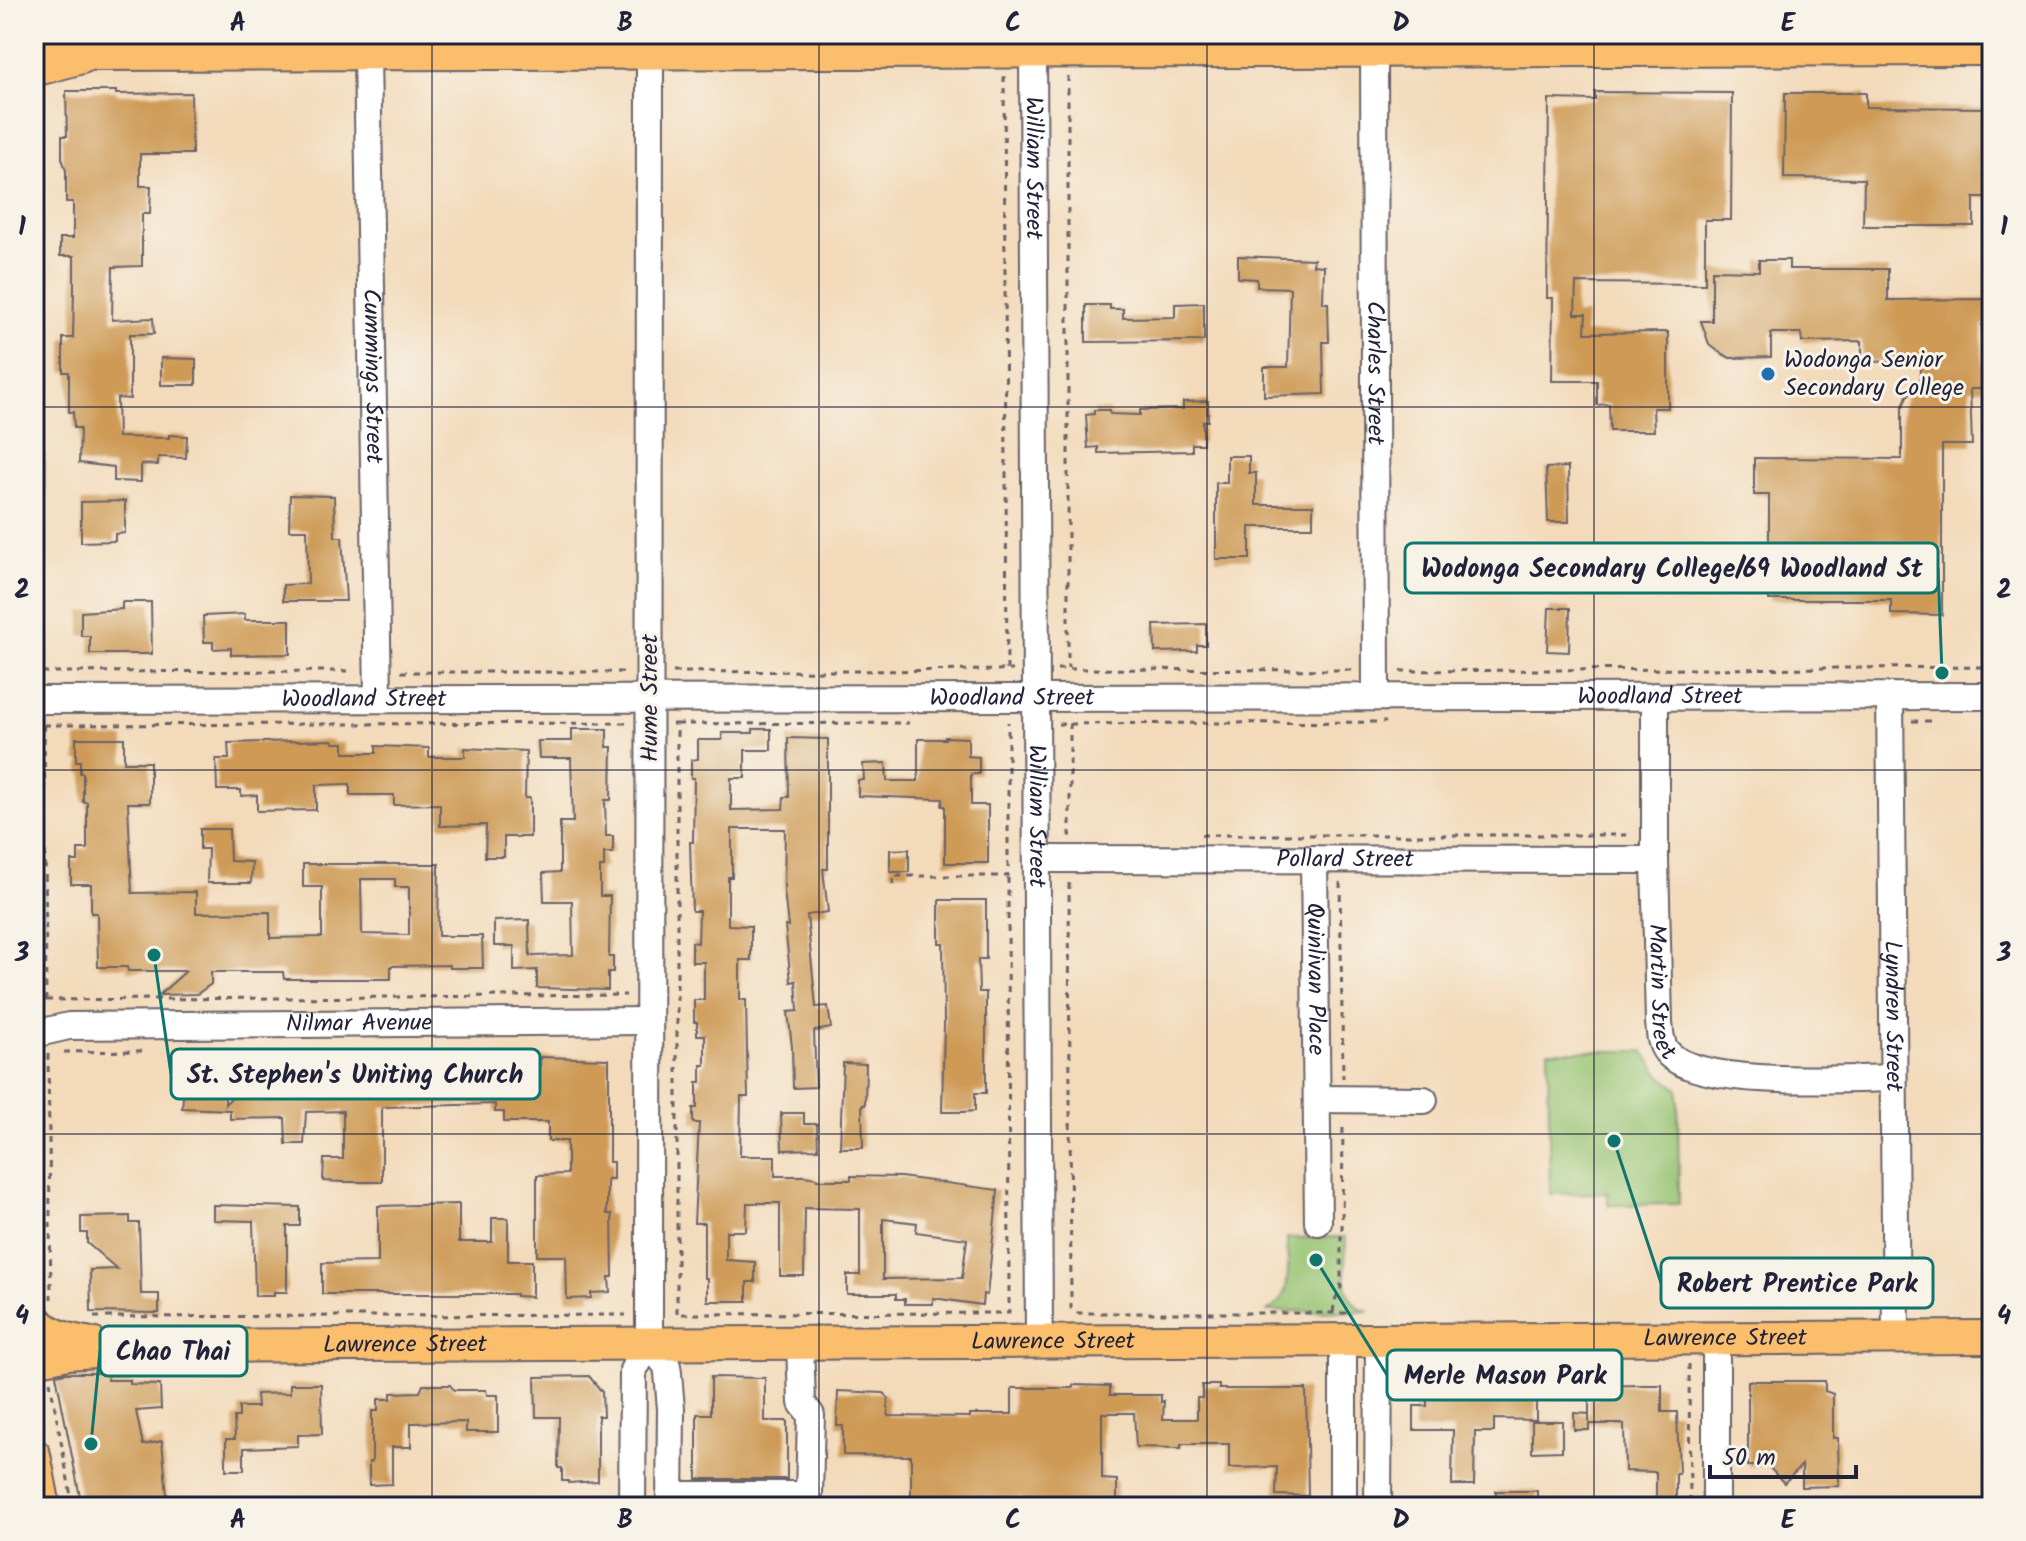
<svg xmlns="http://www.w3.org/2000/svg" width="2026" height="1541" viewBox="0 0 2026 1541" font-family="Kalam,sans-serif">
	<rect width="100%" height="100%" fill="#f7f3e8"/>
	<filter id="ink" filterUnits="userSpaceOnUse"><feTurbulence type="fractalNoise" baseFrequency=".0125" numOctaves="2"/><feDisplacementMap in="SourceGraphic" scale="16" xChannelSelector="R" yChannelSelector="G"/><feConvolveMatrix kernelMatrix="1 2 1 2 8 2 1 2 1" color-interpolation-filters="sRGB"/></filter>
	<filter id="wash" filterUnits="userSpaceOnUse"><feTurbulence type="fractalNoise" baseFrequency=".006" numOctaves="4" result="noise"/><feDisplacementMap in="SourceGraphic" scale="32" xChannelSelector="R" yChannelSelector="G"/><feGaussianBlur stdDeviation="1.8" result="paint"/><feColorMatrix in="noise" values="0 0 0 0 0 0 0 0 0 0 0 0 0 0 0 0 0 1.4 0 .05"/><feComposite in="paint" operator="in"/></filter>
	<g filter="url(#wash)">
		<rect width="100%" height="100%" fill="#f3daba"/>
		<g fill="#96c371" stroke="#5c7256" stroke-width="2">
			<polygon points="34,34 39,34 47,728 43,1008 34,1007"/>
			<polygon points="1548,1051 1643,1051 1662,1077 1678,1089 1679,1204 1608,1205 1608,1193 1550,1194"/>
			<path d="M1346,1237C1346,1263 1337,1305 1370,1312L1268,1311C1295,1296 1287,1265 1287,1238Z"/>
		</g>
		<g id="blocks">
			<g fill="#ce9a54" fill-rule="evenodd">
				<polygon points="66,91 116,91 116,94 191,93 192,154 140,154 140,186 151,186 150,214 142,214 142,266 113,267 112,320 153,318 154,334 130,334 130,399 117,398 118,437 169,438 169,435 187,436 186,458 158,457 158,465 141,464 141,482 114,481 114,467 79,463 80,428 74,428 73,412 69,412 69,372 63,372 63,338 73,338 74,287 74,256 60,256 60,238 73,238 73,202 66,202 66,171 62,158 62,136 67,136"/>
				<polygon points="1595,92 1732,93 1731,220 1705,220 1705,284 1576,283 1575,314 1586,314 1585,333 1668,332 1668,408 1653,408 1654,431 1610,431 1609,404 1597,405 1597,381 1552,381 1553,298 1547,298 1549,99 1595,100"/>
				<polygon points="1785,93 1866,93 1866,107 1992,108 1992,198 1974,198 1974,226 1863,226 1864,179 1784,178"/>
				<polygon points="1238,256 1314,259 1313,265 1324,266 1323,303 1328,303 1329,342 1323,342 1324,394 1264,396 1264,367 1288,367 1290,288 1257,287 1257,279 1238,278"/>
				<polygon points="1759,260 1789,260 1789,269 1888,269 1888,300 1990,299 1990,325 1982,325 1983,389 1970,389 1972,445 1942,445 1942,615 1891,614 1891,600 1769,600 1769,495 1754,495 1754,458 1902,459 1902,409 1907,396 1920,388 1920,361 1862,362 1862,341 1802,342 1801,333 1771,333 1771,357 1730,358 1719,352 1709,344 1701,321 1712,321 1712,270 1759,271"/>
				<polygon points="1204,303 1204,341 1086,342 1086,305 1110,305 1110,309 1123,309 1123,318 1175,317 1175,304"/>
				<polygon points="161,358 196,359 196,385 161,385"/>
				<polygon points="1208,401 1208,421 1203,421 1203,444 1192,444 1192,451 1098,453 1098,447 1088,448 1086,415 1094,414 1094,410 1109,410 1110,414 1140,415 1140,410 1183,409 1183,402"/>
				<polygon points="1227,456 1249,456 1249,473 1256,473 1256,505 1313,505 1313,527 1250,527 1250,559 1216,559 1216,483 1227,483"/>
				<polygon points="1568,467 1569,522 1548,522 1546,468"/>
				<polygon points="290,495 334,496 335,537 342,537 346,601 283,601 283,585 308,584 307,530 289,530"/>
				<polygon points="125,501 125,533 115,534 115,541 81,542 81,502"/>
				<polygon points="122,602 151,602 152,654 90,654 90,636 81,636 81,612 122,609"/>
				<polygon points="1549,608 1570,608 1569,652 1547,651"/>
				<polygon points="245,614 245,620 290,620 290,654 231,655 231,648 213,649 213,642 204,642 203,616"/>
				<polygon points="1206,624 1206,645 1197,645 1197,651 1155,652 1154,625"/>
				<polygon points="572,729 607,729 607,747 612,747 611,800 605,800 606,836 613,836 613,853 604,853 604,867 600,867 600,896 610,896 609,957 613,957 613,972 608,972 608,990 537,988 537,970 514,971 514,946 494,946 494,921 529,920 530,956 573,955 572,901 544,901 543,873 560,872 560,822 573,822 571,758 539,758 538,741 572,741"/>
				<path d="M753,729H771V750H745V778H731V810L783,809L784,797H789L788,738L828,739V869H823L828,912L807,915L816,1007L828,1006L831,1028L814,1031L816,1087L793,1088L792,1047L788,1012L798,1011L796,981L791,982L785,926H788L784,891L785,829H732V877H728V925L751,926V960H740V1000H746L748,1097H741L740,1156H775V1176H805L817,1178V1180H851V1176L901,1177L998,1190L987,1295L983,1294L982,1305L933,1298V1304H905V1299H896V1294H847V1275H860V1209L805,1208L804,1276H780V1203H747L746,1231H726V1260L755,1262V1282H747V1301H707V1278H704V1223H694L699,1123H693V1108H697V1082H701V1065H705V1035H697V1022H694V1000H704V962H692V942L698,943L699,911H692L690,842H693L694,778H691V760L698,759V740H722V733H753ZM883,1219L917,1223L916,1232L967,1239L962,1278L883,1279Z"/>
				<polygon points="945,737 968,738 968,756 979,757 979,774 971,774 971,805 988,805 988,863 945,863 945,806 942,806 943,799 858,796 858,780 864,780 863,764 886,763 887,781 918,781 918,739 945,739"/>
				<path d="M76,738H124V762H150V803H128L132,893L196,892V913L270,912V938L322,937V887H303V864H439L438,936H482L483,968H450V965L391,966V979H284L283,972H211V984L197,994L159,995L186,971H128L127,967H98L97,913H91V884H71V861H78V849H87V802H83V773H80V761H76ZM361,879H395V887H409V935L362,934Z"/>
				<polygon points="333,740 333,743 344,743 344,753 376,753 376,746 429,748 429,757 465,757 465,748 526,751 525,798 530,798 530,837 504,837 504,857 485,857 486,825 440,826 440,804 394,805 394,795 350,795 350,784 316,785 316,810 257,811 257,795 241,796 241,790 217,790 216,759 229,759 228,743"/>
				<polygon points="200,829 229,829 230,861 252,862 251,883 207,883 208,849 200,849"/>
				<polygon points="909,849 909,872 890,872 890,850"/>
				<polygon points="939,900 986,900 986,959 978,959 979,992 986,992 986,1093 975,1093 975,1111 963,1112 942,1112 944,1023 943,943 939,943"/>
				<polygon points="540,1057 609,1059 609,1162 613,1162 613,1179 607,1179 607,1214 612,1214 613,1277 609,1277 610,1292 591,1293 591,1298 567,1299 566,1256 537,1256 537,1175 567,1174 567,1141 548,1141 548,1122 504,1122 504,1112 495,1112 495,1104 382,1107 382,1182 343,1182 323,1181 324,1159 343,1159 343,1111 306,1112 304,1144 286,1144 285,1118 230,1119 230,1110 182,1108 185,1075 206,1075 206,1069 225,1069 225,1104 254,1075 277,1075 277,1086 315,1084 314,1074 333,1074 333,1084 396,1084 396,1065 432,1065 432,1071 474,1071 474,1085 512,1085 513,1065 540,1065"/>
				<polygon points="843,1063 866,1064 865,1105 862,1105 863,1148 840,1148"/>
				<polygon points="781,1113 804,1113 804,1124 817,1124 818,1149 782,1150"/>
				<polygon points="459,1204 459,1242 492,1242 492,1218 508,1218 508,1261 532,1261 532,1297 516,1296 516,1294 322,1294 322,1263 378,1262 378,1206"/>
				<polygon points="213,1205 300,1207 300,1226 287,1226 287,1292 274,1292 274,1296 255,1296 253,1221 213,1220"/>
				<polygon points="130,1216 130,1223 139,1223 141,1294 159,1294 159,1313 91,1312 90,1270 117,1269 87,1243 87,1233 81,1233 81,1217"/>
				<polygon points="65,1373 107,1373 108,1380 130,1380 130,1384 160,1385 161,1409 136,1411 143,1445 162,1441 168,1507 82,1507 56,1375"/>
				<polygon points="589,1376 602,1392 603,1416 598,1416 598,1481 568,1483 568,1481 562,1481 562,1468 558,1468 559,1417 536,1417 535,1377"/>
				<polygon points="711,1377 765,1378 765,1421 787,1421 787,1479 697,1479 697,1414 711,1414"/>
				<polygon points="1748,1381 1825,1381 1825,1391 1833,1394 1833,1438 1838,1438 1839,1486 1802,1487 1802,1465 1784,1483 1768,1466 1748,1466"/>
				<polygon points="290,1384 321,1384 322,1434 298,1435 298,1446 244,1448 244,1470 226,1470 226,1439 235,1439 234,1417 239,1417 239,1407 257,1407 256,1394 290,1393"/>
				<polygon points="423,1385 450,1385 454,1390 486,1390 487,1395 498,1395 498,1432 466,1432 466,1422 411,1423 411,1447 392,1447 392,1484 369,1485 369,1462 372,1462 372,1411 378,1411 378,1399 391,1399 391,1393 420,1392"/>
				<polygon points="1073,1385 1110,1386 1110,1395 1161,1395 1161,1402 1164,1401 1163,1419 1197,1419 1197,1398 1202,1398 1202,1385 1219,1385 1219,1389 1306,1389 1308,1496 1276,1495 1277,1467 1229,1468 1229,1444 1181,1444 1181,1448 1136,1447 1134,1413 1102,1413 1102,1479 1117,1480 1117,1507 1022,1507 1022,1498 986,1499 986,1506 911,1507 911,1456 843,1455 843,1426 837,1426 838,1391 884,1393 888,1398 888,1416 970,1417 970,1414 1012,1414 1012,1388 1073,1388"/>
				<polygon points="1502,1385 1522,1386 1521,1390 1536,1391 1536,1420 1494,1419 1494,1432 1475,1432 1474,1485 1452,1485 1453,1430 1414,1430 1414,1406 1427,1406 1427,1390 1502,1389"/>
				<polygon points="1639,1385 1662,1385 1662,1412 1677,1412 1679,1474 1676,1474 1676,1507 1656,1507 1656,1472 1625,1471 1624,1424 1589,1424 1589,1399 1598,1399 1598,1386"/>
				<polygon points="1574,1413 1589,1414 1589,1430 1574,1430"/>
				<polygon points="1532,1421 1562,1421 1562,1451 1532,1452"/>
				<rect x="1496" y="1491" width="41" height="16"/>
			</g>
		</g>
	</g>
	<g filter="url(#ink)">
		<use href="#blocks" fill-opacity="0" stroke="#6b6267" stroke-width="2"/>
		<g fill="none" stroke-linecap="round" stroke-linejoin="round">
			<g stroke="#6b6267" stroke-width="30">
				<g id="minor">
					<path id="s1" d="M1033,50L1039,1341"/>
					<path id="s2" d="M1374,51L1376,697"/>
					<polyline points="650,52 649,1325 650,1344 667,1366 668,1373 671,1409 670,1507"/>
					<path id="s3" d="M367,54L378,697"/>
					<path id="s4" d="M1655,696V860L1659,1022C1660,1032 1660,1044 1667,1052C1696,1088 1847,1079 1893,1078"/>
					<path id="s5" d="M1890,696L1896,1337"/>
					<path id="s6" d="M34,700L1992,696"/>
					<path id="s7" d="M1037,859L1655,860"/>
					<path id="s8" d="M1314,859L1318,1222"/>
					<path id="s9" d="M34,1034L69,1026L649,1021"/>
					<polyline points="1317,1099 1424,1100"/>
					<polyline points="1716,1338 1716,1507"/>
					<polyline points="670,1495 809,1495 811,1415 802,1403 800,1343"/>
					<polyline points="632,1507 633,1370 650,1344"/>
					<polyline points="1343,1507 1343,1339"/>
					<polyline points="1378,1507 1379,1339"/>
				</g>
			</g>
			<g stroke="#6b6267" stroke-width="36">
				<g id="major">
					<polyline points="34,42 97,54 1992,49"/>
					<polyline points="34,70 82,57"/>
					<path d="M34,1319C48,1336 71,1341 92,1344"/>
					<path id="s10" d="M34,1360L68,1353L164,1346L1992,1337"/>
					<polyline points="34,1455 44,1507"/>
				</g>
			</g>
			<g stroke="#6b6267" stroke-width="3" stroke-dasharray="6 6" stroke-linecap="butt">
				<polyline points="1004,76 1007,676"/>
				<polyline points="1068,76 1068,668"/>
				<polyline points="37,93 42,670"/>
				<polyline points="1057,669 1353,670"/>
				<polyline points="1400,671 1992,667"/>
				<polyline points="42,672 353,671"/>
				<polyline points="401,672 625,672"/>
				<polyline points="673,672 1013,670"/>
				<polyline points="1912,721 1933,721"/>
				<polyline points="1070,723 1070,835 1073,835"/>
				<polyline points="672,724 677,724 677,1314 1009,1313 1008,876"/>
				<polyline points="677,724 909,723"/>
				<polyline points="1058,724 1386,722"/>
				<polyline points="44,725 628,723"/>
				<polyline points="44,725 45,814"/>
				<polyline points="34,814 45,814 46,1007"/>
				<polyline points="1201,835 1633,835"/>
				<polyline points="1340,882 1343,1078"/>
				<polyline points="1069,883 1071,1308 1078,1313 1352,1313"/>
				<polyline points="893,885 893,876 1008,876 1008,722"/>
				<polyline points="34,986 46,987"/>
				<polyline points="46,1000 626,995"/>
				<polyline points="64,1052 142,1051 142,1049"/>
				<polyline points="48,1054 51,1299"/>
				<polyline points="1342,1230 1343,1122"/>
				<polyline points="1333,1312 1335,1300 1341,1288 1341,1230"/>
				<polyline points="94,1317 626,1315"/>
				<polyline points="1689,1364 1690,1507"/>
				<polyline points="50,1381 73,1507"/>
			</g>
			<use href="#minor" stroke="#fff" stroke-width="26"/>
			<use href="#major" stroke="#fabe6d" stroke-width="32"/>
		</g>
	</g>
	<path fill="none" stroke="#22223b" stroke-width="2" stroke-opacity="0.55" d="M432,34V1507M819,34V1507M1207,34V1507M1594,34V1507M34,407H1992M34,770H1992M34,1134H1992"/>
	<circle fill="#1f6fb2" stroke="#f7f3e8" stroke-width="3" cx="1768" cy="374" r="8"/>
	<g text-anchor="middle" dominant-baseline="central" stroke-width="6" stroke-linejoin="round" paint-order="stroke">
		<g font-size="24" fill="#22223b" stroke="#f7f3e8">
			<text stroke="none"><textPath href="#s1" startOffset="118">William Street</textPath></text>
			<text stroke="none"><textPath href="#s2" startOffset="322">Charles Street</textPath></text>
			<text stroke="none"><textPath href="#s3" startOffset="322">Cummings Street</textPath></text>
			<text stroke="none"><textPath href="#s6" startOffset="1626">Woodland Street</textPath></text>
			<text stroke="none"><textPath href="#s6" startOffset="978">Woodland Street</textPath></text>
			<text stroke="none"><textPath href="#s6" startOffset="330">Woodland Street</textPath></text>
			<text transform="translate(650 698) rotate(-90)">Hume Street</text>
			<text stroke="none"><textPath href="#s1" startOffset="766">William Street</textPath></text>
			<text stroke="none"><textPath href="#s7" startOffset="308">Pollard Street</textPath></text>
			<text stroke="none"><textPath href="#s8" startOffset="120">Quinlivan Place</textPath></text>
			<text stroke="none"><textPath href="#s4" startOffset="296">Martin Street</textPath></text>
			<text stroke="none"><textPath href="#s5" startOffset="320">Lyndren Street</textPath></text>
			<text stroke="none"><textPath href="#s9" startOffset="326">Nilmar Avenue</textPath></text>
			<text stroke="none"><textPath href="#s10" startOffset="1692">Lawrence Street</textPath></text>
			<text stroke="none"><textPath href="#s10" startOffset="1020">Lawrence Street</textPath></text>
			<text stroke="none"><textPath href="#s10" startOffset="372">Lawrence Street</textPath></text>
		</g>
		<g font-size="24" fill="#22223b" stroke="#f7f3e8" text-anchor="start">
			<text x="1784" y="360">Wodonga Senior<tspan x="1784" dy="28">Secondary College</tspan></text>
		</g>
	</g>
	<path fill="none" stroke="#0f766e" stroke-width="3" d="M1942 673L1938 568M154 955L171 1074M1614 1141L1661 1283M91 1444L100 1351M1316 1260L1387 1375"/>
	<g fill="#0f766e" stroke="#f7f3e8" stroke-width="3">
		<circle cx="1942" cy="673" r="8"/>
		<circle cx="154" cy="955" r="8"/>
		<circle cx="1614" cy="1141" r="8"/>
		<circle cx="91" cy="1444" r="8"/>
		<circle cx="1316" cy="1260" r="8"/>
	</g>
	<g fill="#f7f3e8" stroke="#0f766e" stroke-width="3">
		<rect x="1405" y="543" width="533" height="50" rx="8"/>
		<rect x="171" y="1049" width="369" height="50" rx="8"/>
		<rect x="1661" y="1258" width="272" height="50" rx="8"/>
		<rect x="100" y="1326" width="147" height="50" rx="8"/>
		<rect x="1387" y="1350" width="235" height="50" rx="8"/>
	</g>
	<g font-size="26" text-anchor="middle" font-weight="bold" fill="#22223b">
		<text x="1672" y="577">Wodonga Secondary College/69 Woodland St</text>
		<text x="355" y="1083">St. Stephen's Uniting Church</text>
		<text x="1797" y="1292">Robert Prentice Park</text>
		<text x="173" y="1360">Chao Thai</text>
		<text x="1505" y="1384">Merle Mason Park</text>
	</g>
	<rect width="2026" height="1541" fill="none" stroke="#f7f3e8" stroke-width="88"/>
	<path d="M1710 1465v12h146v-12" fill="none" stroke="#22223b" stroke-width="4"/>
	<text x="1722" y="1465" font-size="24" fill="#22223b" stroke="#f7f3e8" stroke-width="6" paint-order="stroke">50 m</text>
	<rect x="44" y="44" width="1938" height="1453" fill="none" stroke="#22223b" stroke-width="3"/>
	<g font-size="26" text-anchor="middle" font-weight="bold" fill="#22223b">
		<text x="238" y="31">A</text>
		<text x="625" y="31">B</text>
		<text x="1013" y="31">C</text>
		<text x="1401" y="31">D</text>
		<text x="1788" y="31">E</text>
		<text x="22" y="235">1</text>
		<text x="2004" y="235">1</text>
		<text x="22" y="598">2</text>
		<text x="2004" y="598">2</text>
		<text x="22" y="961">3</text>
		<text x="2004" y="961">3</text>
		<text x="22" y="1324">4</text>
		<text x="2004" y="1324">4</text>
		<text x="238" y="1528">A</text>
		<text x="625" y="1528">B</text>
		<text x="1013" y="1528">C</text>
		<text x="1401" y="1528">D</text>
		<text x="1788" y="1528">E</text>
	</g>
</svg>
